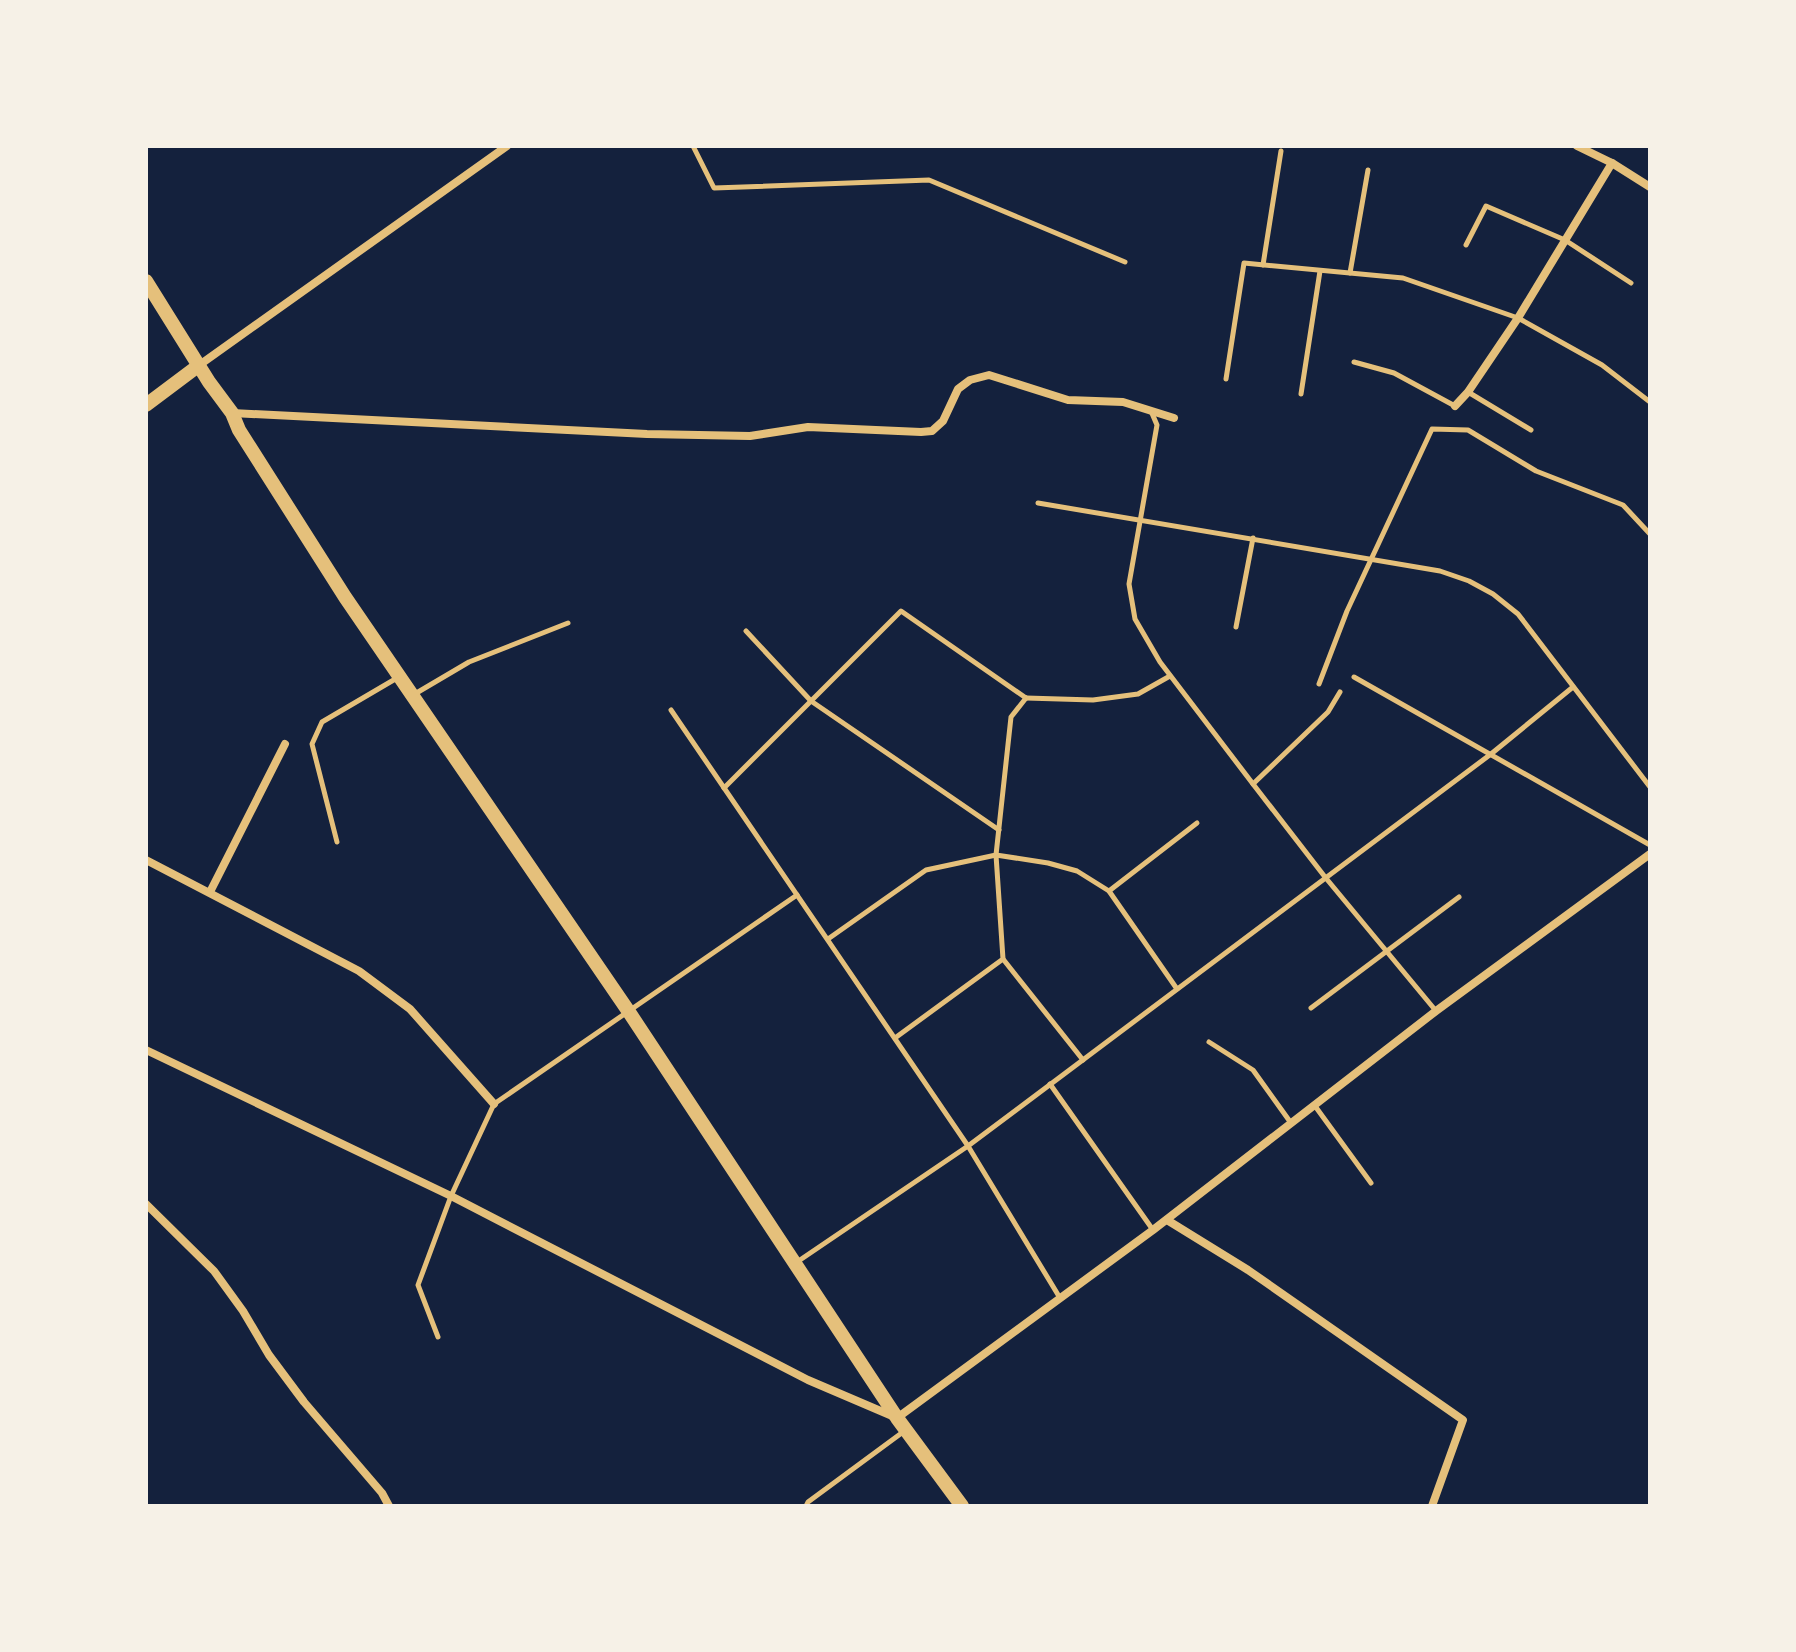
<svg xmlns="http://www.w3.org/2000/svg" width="1796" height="1652" viewBox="0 0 1796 1652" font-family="Rubik,sans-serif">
	<rect width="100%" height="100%" fill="#14213d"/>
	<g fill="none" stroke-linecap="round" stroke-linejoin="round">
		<g stroke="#e5c07b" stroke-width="5">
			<polyline points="693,146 714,188 929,180 1125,262"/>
			<polyline points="1466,245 1486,206 1565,240 1631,283"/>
			<polyline points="1263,265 1281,151"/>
			<polyline points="1350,273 1368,170"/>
			<polyline points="1354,362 1394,373 1455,406"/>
			<polyline points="1226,379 1244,263 1403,278 1518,318 1602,365 1650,402"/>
			<polyline points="1468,392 1531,430"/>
			<polyline points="1301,394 1320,271"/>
			<polyline points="1151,411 1157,425 1129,584 1135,619 1160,662 1253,784 1325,877 1436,1011"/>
			<polyline points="1038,503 1440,571 1469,581 1493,594 1518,614 1650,787"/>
			<polyline points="1236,627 1253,538"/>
			<polyline points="746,631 811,701 999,830"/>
			<polyline points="1354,677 1650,845"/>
			<polyline points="1319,684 1347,611 1432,429 1468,430 1536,471 1623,505 1650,534"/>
			<polyline points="413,695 469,662 568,623"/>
			<polyline points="1026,698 1093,700 1138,694 1170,676"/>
			<polyline points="671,710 968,1146 1060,1298"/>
			<polyline points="1253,784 1328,712 1340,692"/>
			<polyline points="724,788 901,611 1026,698"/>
			<polyline points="337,842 312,744 322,722 397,678"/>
			<polyline points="1109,891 1197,823"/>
			<polyline points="828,939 926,870 996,855 1048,863 1077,871 1109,891 1177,989"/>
			<polyline points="1003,959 1083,1060"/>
			<polyline points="1311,1008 1459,897"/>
			<polyline points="895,1038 1003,959 996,855 1011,717 1026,698"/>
			<polyline points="1209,1042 1253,1070 1291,1123"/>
			<polyline points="1050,1084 1153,1230"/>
			<polyline points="1315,1106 1371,1183"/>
			<polyline points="797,1262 968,1146 1491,754 1573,687"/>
			<polyline points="438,1337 418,1285 451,1196 494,1104 797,895"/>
			<polyline points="806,1506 808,1502 903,1432"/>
		</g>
		<g stroke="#e5c07b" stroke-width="8">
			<polyline points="1577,146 1612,163 1650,187"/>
			<polyline points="198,366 507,146"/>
			<polyline points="1455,406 1468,392 1518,318 1612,163"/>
			<polyline points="232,413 647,434 750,436 808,427 921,432 932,431 943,421 958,389 970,380 989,375 1068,400 1123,402 1174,418"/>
			<polyline points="146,860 359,971 410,1009 494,1104"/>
			<polyline points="210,892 285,744"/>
			<polyline points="146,1050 451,1196 808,1380 897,1418 1153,1230 1436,1011 1650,854"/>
			<polyline points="146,1204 214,1271 243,1311 269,1355 304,1402 382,1493 389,1506"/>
			<polyline points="1167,1220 1248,1270 1463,1420 1432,1506"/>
		</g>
		<g stroke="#e5c07b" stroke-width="14">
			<polyline points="146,281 209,382 232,413 239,430 345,597 629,1012 897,1418 962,1506"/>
			<polyline points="146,405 198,366"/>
		</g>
	</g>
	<rect width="1796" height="1652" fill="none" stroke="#f6f1e7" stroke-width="296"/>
</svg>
